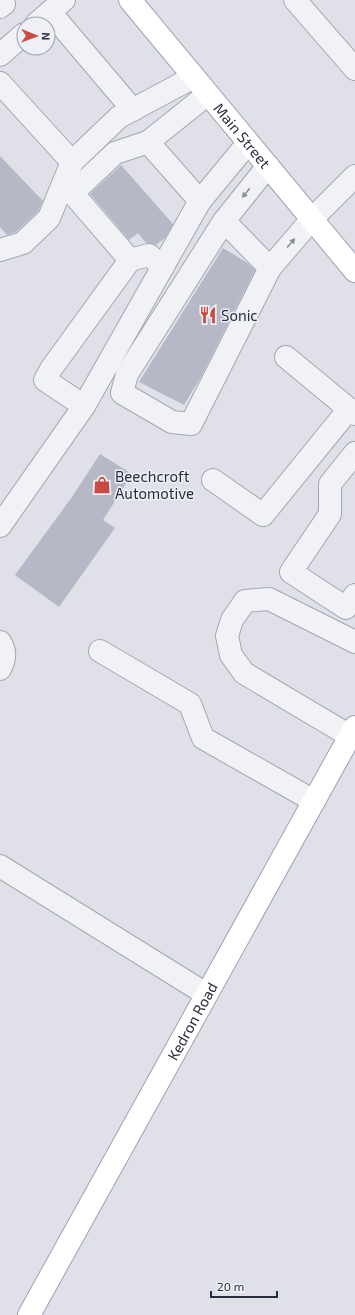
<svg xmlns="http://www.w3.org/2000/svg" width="355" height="1315" viewBox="0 0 355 1315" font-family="'Exo 2',sans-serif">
	<rect width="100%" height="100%" fill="#dfe0e8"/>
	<g fill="#b6b9c5">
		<polygon points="0,156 43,201 38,211 16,232 7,235 0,227"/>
		<polygon points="121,165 173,224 165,238 156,245 151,243 146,243 138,233 129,240 90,194"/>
		<polygon points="223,248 246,262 255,270 202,375 184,405 139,382"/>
		<polygon points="100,454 132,474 103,520 115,528 59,607 15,575 72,497"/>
	</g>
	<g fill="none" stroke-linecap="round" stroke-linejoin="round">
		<g stroke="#a4a6b2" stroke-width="24">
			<g id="minor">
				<polyline points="295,0 355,69"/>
				<polyline points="0,7 4,4 1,0"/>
				<polyline points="50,12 133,110"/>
				<polyline points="36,24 64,0"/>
				<polyline points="0,55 24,34"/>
				<polyline points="0,83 72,162 119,117 194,77"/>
				<polyline points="208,94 148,142 200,201 248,143"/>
				<polyline points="268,166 224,221 127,374 122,393 172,422 191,424 270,268 312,219 355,176"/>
				<polyline points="224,221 270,268"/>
				<polyline points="0,250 23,243 49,218 72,162"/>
				<polyline points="130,260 149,255 163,267"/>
				<polyline points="286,357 355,414"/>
				<polyline points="84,406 45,380 51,369 130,260 74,195 78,188 115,153 148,142"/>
				<polyline points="355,453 330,484 330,514 291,572 346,608 355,595"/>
				<polyline points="213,480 263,515 349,409"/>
				<polyline points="0,526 84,406 200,201"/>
				<path d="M0,642C6,651 5,660 0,669"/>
				<polyline points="100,651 190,704 203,738 314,801"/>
				<polyline points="350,736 244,673 231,655 227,636 232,620 245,601 269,599 355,642"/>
				<polyline points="0,866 206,994"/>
			</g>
		</g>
		<g stroke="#9ea3b3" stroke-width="24">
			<g id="major">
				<path id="s1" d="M130,0L355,271"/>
				<path id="s2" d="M29,1315L355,727"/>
			</g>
		</g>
		<use href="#minor" stroke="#f1f2f6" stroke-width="22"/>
		<use href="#major" stroke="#fff" stroke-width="22"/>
	</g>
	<defs><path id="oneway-solid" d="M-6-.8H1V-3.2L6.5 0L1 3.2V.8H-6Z"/></defs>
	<g fill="#8c8f9a">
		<use href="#oneway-solid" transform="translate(246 193) rotate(129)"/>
		<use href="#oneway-solid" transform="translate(291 243) rotate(-49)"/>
	</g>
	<defs>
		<g id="restaurant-bare" transform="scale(1.38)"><path d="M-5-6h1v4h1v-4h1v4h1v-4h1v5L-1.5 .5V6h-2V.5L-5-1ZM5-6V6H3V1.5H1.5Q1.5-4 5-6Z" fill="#cc4a45" stroke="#eef0f5" stroke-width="2.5" paint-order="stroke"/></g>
		<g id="shop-bare" transform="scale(1.38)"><path d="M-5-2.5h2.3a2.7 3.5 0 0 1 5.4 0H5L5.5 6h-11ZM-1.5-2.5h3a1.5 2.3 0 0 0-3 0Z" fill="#cc4a45" stroke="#eef0f5" stroke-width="2.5" paint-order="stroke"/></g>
	</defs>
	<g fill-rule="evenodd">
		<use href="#restaurant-bare" x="208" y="315"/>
		<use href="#shop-bare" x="102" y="485"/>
	</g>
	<g text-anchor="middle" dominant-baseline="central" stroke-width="3" stroke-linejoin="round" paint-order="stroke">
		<g font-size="15" fill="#282c3f" stroke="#eef0f5">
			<text stroke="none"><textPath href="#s1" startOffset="176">Main Street</textPath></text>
			<text stroke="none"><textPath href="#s2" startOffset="336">Kedron Road</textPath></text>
		</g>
		<g font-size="15" fill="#282c3f" stroke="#eef0f5" text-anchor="start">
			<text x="221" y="315">Sonic</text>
			<text x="115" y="476">Beechcroft<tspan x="115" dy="17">Automotive</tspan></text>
		</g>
	</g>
	<g transform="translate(36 36) rotate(91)"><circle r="19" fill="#eef0f5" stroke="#9fa2ac"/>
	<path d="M0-3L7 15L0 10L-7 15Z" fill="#cc4a45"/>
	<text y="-6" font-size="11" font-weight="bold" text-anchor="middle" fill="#282c3f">N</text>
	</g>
	<path d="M211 1291v6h66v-6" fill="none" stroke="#282c3f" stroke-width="2"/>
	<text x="217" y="1291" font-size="12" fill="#282c3f" stroke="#eef0f5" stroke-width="3" paint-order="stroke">20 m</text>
</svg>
